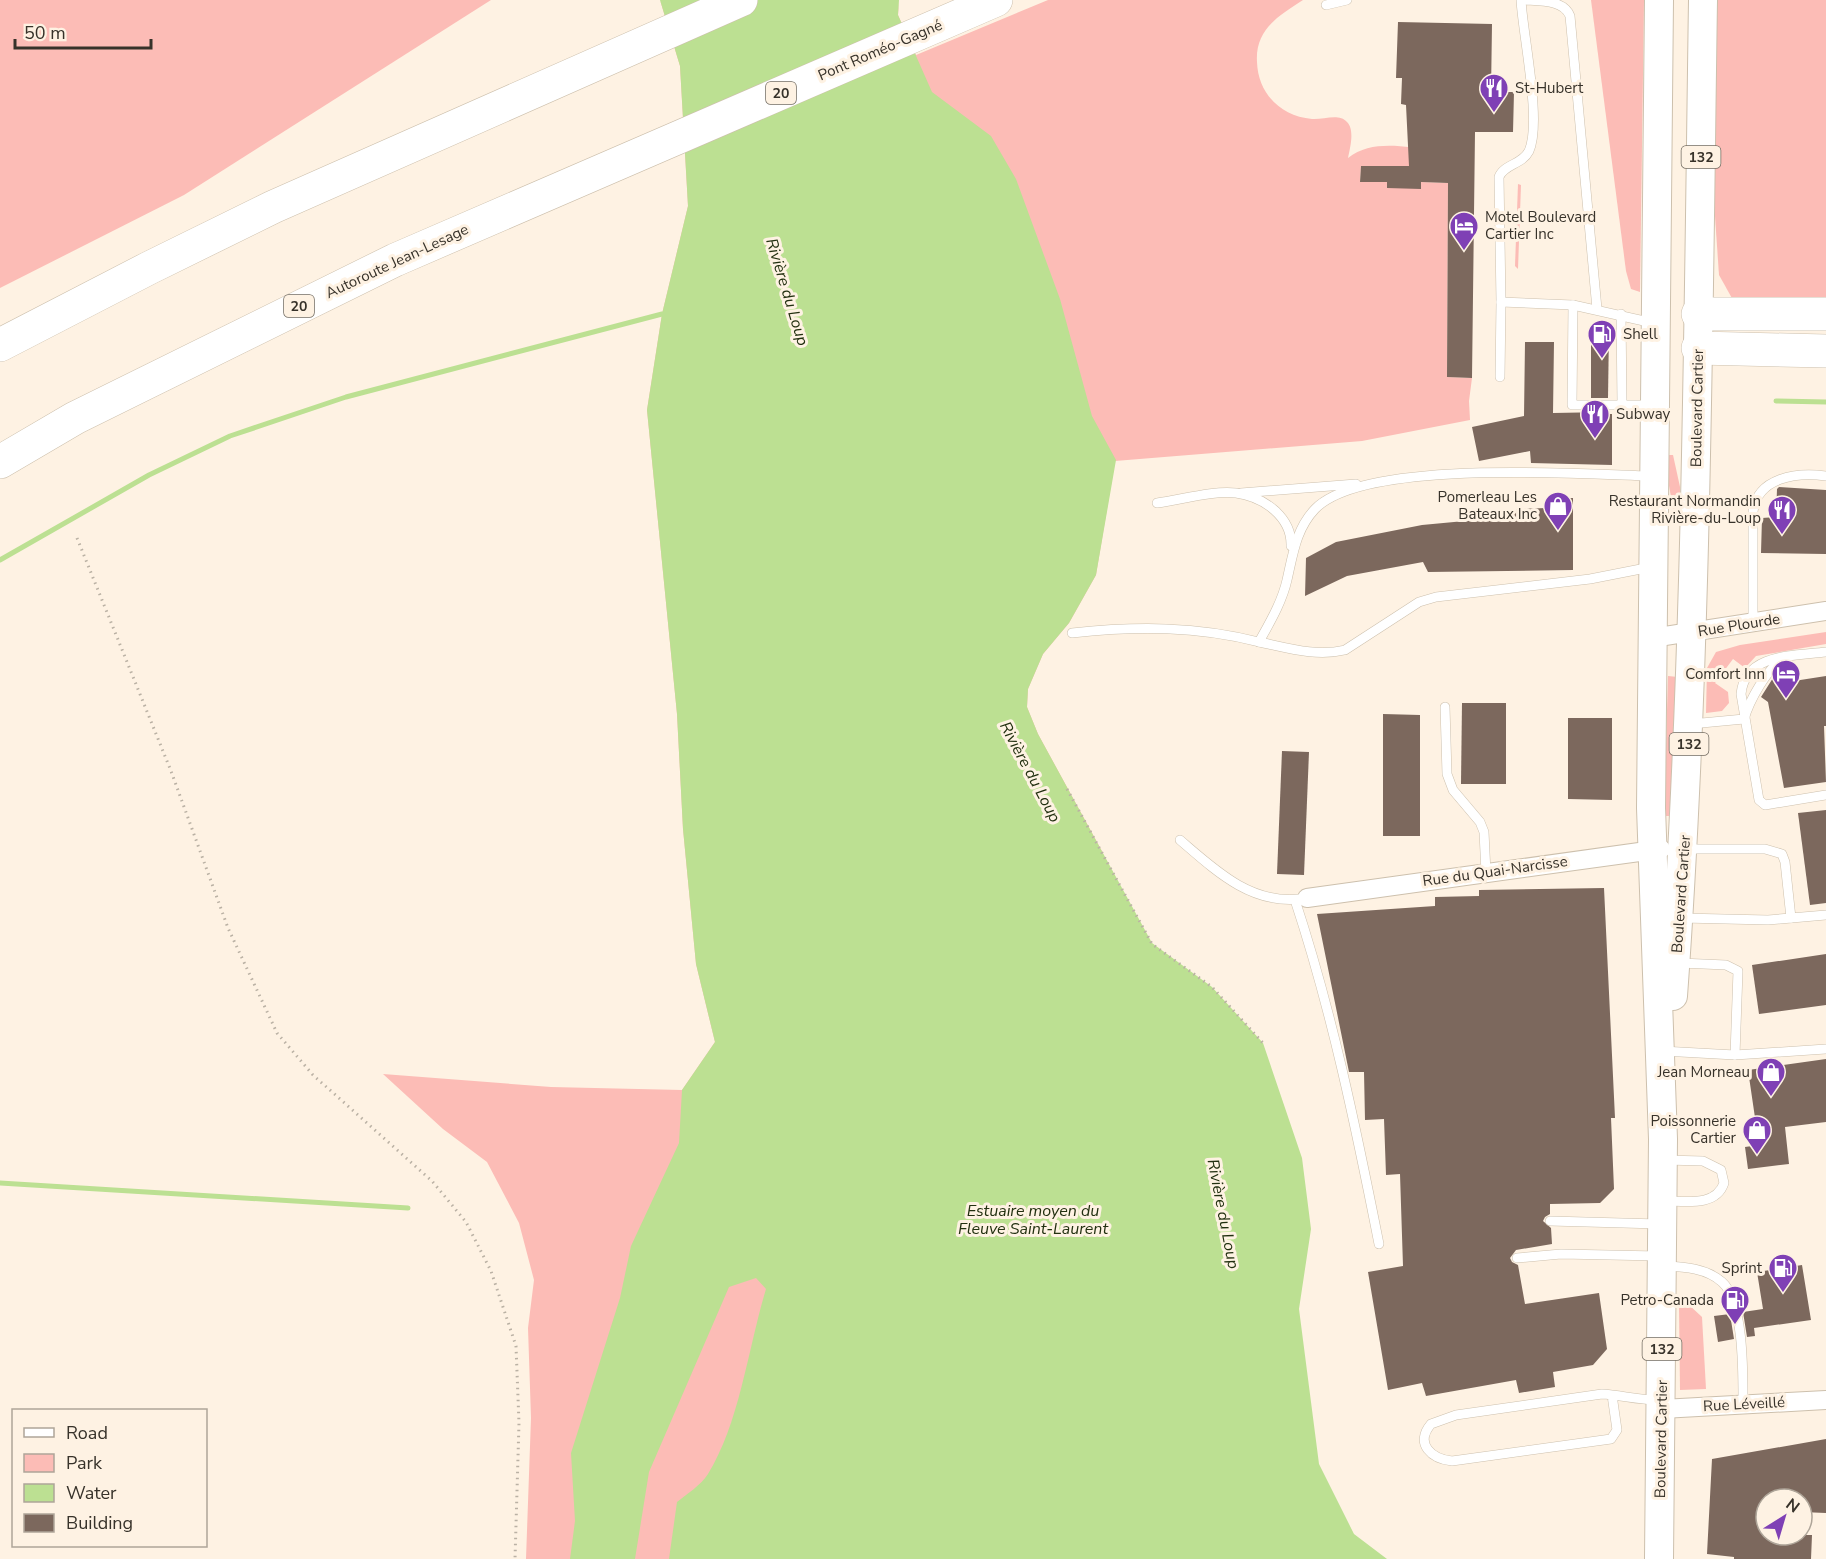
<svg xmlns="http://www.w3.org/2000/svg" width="1826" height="1559" viewBox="0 0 1826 1559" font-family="'Nunito Sans',sans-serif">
	<rect width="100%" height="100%" fill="#fef2e3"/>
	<g fill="#fcbcb6">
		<polygon points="0,0 491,0 184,195 0,288"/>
		<polygon points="660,0 965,726 686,1559 526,1559 531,1418 528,1328 534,1280 519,1223 487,1162 443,1129 383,1074 551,1087 682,1090 715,1042 696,964 683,829 677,714 647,410 662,314 688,206 680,66"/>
		<path d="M899,0L898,15L916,55L1048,0H1303C1278,16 1255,30 1257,62C1258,93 1280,116 1312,119C1323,120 1339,113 1347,122C1355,130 1350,148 1348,158C1372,139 1405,147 1433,150V167L1361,166L1360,182H1387V188L1421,182L1448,183L1447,377L1472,378L1469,401L1470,420L1362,441L1115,461L1096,575L1069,623L1043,654L1028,689L1027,707L1038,734L1103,853L1110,898L855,376Z"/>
		<polygon points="1591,0 1644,0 1640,292 1631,289 1626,271"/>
		<polygon points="1712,0 1826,0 1826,303 1733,300 1719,275 1713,187"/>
		<polygon points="1518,184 1521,185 1518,269 1515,266"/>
		<polygon points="1668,455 1673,455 1680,487 1680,519 1675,519 1668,480"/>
		<polygon points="1826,632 1826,644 1756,656 1745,668 1733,659 1715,683 1728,692 1729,703 1722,711 1706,713 1707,668 1716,652 1740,645"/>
		<polygon points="1668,676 1678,677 1673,816 1664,816"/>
		<polygon points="1679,1304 1688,1304 1702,1317 1706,1389 1680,1390"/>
	</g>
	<path fill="#bce092" d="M660,0H899L898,15L932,92L991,136L1016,179L1060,299L1092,416L1116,460L1096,575L1069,623L1043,654L1028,689L1027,707L1038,734L1152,943L1212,987L1263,1043L1302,1158L1311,1229L1299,1309L1319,1464L1354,1534L1387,1559H669L677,1502C687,1494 701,1485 708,1474C740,1422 748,1348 766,1289L756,1278L729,1287L649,1472L635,1559H570L575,1521L571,1453L620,1298L631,1246L679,1143L682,1090L715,1042L696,964L683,829L677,714L647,410L662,314L688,206L680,66Z"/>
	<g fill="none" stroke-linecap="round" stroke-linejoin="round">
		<g stroke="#bce092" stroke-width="5">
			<polyline points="1776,401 1826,402"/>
			<polyline points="0,560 149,475 230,436 346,397 662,314"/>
			<polyline points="0,1183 408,1208"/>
		</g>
	</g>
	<g fill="#7c685d">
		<polygon points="1398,22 1492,24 1491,92 1514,92 1513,132 1475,132 1472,378 1447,377 1448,183 1421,182 1421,189 1387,188 1387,182 1360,182 1361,166 1409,166 1406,105 1401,104 1402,78 1396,78"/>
		<polygon points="1591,330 1609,330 1608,398 1591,398"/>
		<polygon points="1525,342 1554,342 1553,413 1608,412 1608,414 1612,414 1612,465 1531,463 1530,451 1479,461 1472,427 1524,416"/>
		<polygon points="1779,487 1826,490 1826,554 1761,553 1762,518 1776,517 1777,489"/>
		<polygon points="1573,498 1573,570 1428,572 1423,562 1347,576 1305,596 1306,558 1336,542 1422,525 1486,519 1485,510 1547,508 1548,499"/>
		<polygon points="1826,676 1826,726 1824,726 1826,782 1784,788 1768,702 1761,697 1773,678 1781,683"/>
		<polygon points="1462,703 1506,703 1506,784 1461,784"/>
		<polygon points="1383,714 1420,715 1420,836 1383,836"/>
		<polygon points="1568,718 1612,718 1612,800 1568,799"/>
		<polygon points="1282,751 1309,752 1304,875 1277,874"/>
		<polygon points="1826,810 1826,903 1810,905 1798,813"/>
		<polygon points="1604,888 1615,1118 1611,1118 1614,1189 1600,1203 1550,1204 1550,1214 1545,1217 1543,1221 1551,1228 1552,1244 1516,1250 1510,1258 1512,1262 1518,1265 1525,1304 1599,1293 1607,1349 1593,1365 1553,1372 1555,1387 1519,1393 1516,1380 1426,1396 1422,1383 1388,1390 1368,1272 1403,1266 1400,1174 1386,1175 1384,1119 1365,1120 1364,1072 1349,1072 1317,914 1435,906 1435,897 1479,896 1479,890"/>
		<polygon points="1826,954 1826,1005 1759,1014 1752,965"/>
		<polygon points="1826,1059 1826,1122 1785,1127 1789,1164 1748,1169 1745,1147 1759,1145 1748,1070"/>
		<polygon points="1802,1265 1811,1320 1754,1328 1755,1336 1747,1337 1743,1312 1763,1309 1757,1272"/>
		<polygon points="1730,1314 1734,1339 1718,1342 1714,1316"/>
		<polygon points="1826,1439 1826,1513 1802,1512 1802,1499 1766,1499 1766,1535 1812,1535 1811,1559 1734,1559 1734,1557 1707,1554 1712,1459"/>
	</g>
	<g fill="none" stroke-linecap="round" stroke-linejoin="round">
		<g stroke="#cdc0ad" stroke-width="10">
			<g id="service">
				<path d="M1521,0C1523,36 1542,122 1529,151C1522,165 1504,164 1499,177L1501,302L1573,305L1653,323"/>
				<path d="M1525,0C1541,1 1564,0 1570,16L1597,309"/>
				<polyline points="1326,5 1347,0"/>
				<polyline points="1573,305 1572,405 1653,405"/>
				<polyline points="1621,314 1622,404"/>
				<polyline points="1500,377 1501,302"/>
				<path d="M1650,476C1579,474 1363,459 1315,509C1296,529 1293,554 1287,580C1282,602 1270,622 1259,642C1288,648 1316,657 1345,650L1419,602L1436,597L1590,579L1651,567"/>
				<polyline points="1241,493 1356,484"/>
				<path d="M1157,503C1180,500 1214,490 1236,493C1264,497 1292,517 1291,546"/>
				<path d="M1753,623V512C1757,477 1797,472 1826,476"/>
				<path d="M1072,633C1136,626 1197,626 1259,642"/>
				<path d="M1826,652C1794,656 1745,653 1741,694L1759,800L1765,805L1826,795"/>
				<polyline points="1445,707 1447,774 1453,790 1480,822 1484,832 1486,873"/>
				<path d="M1691,724L1744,719C1750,699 1766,671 1783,658"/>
				<path d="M1180,840C1215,870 1250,904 1299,899"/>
				<polyline points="1685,849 1765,849 1782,854 1785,862 1791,918"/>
				<path d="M1295,900C1332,1012 1356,1128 1379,1244"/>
				<polyline points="1682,918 1768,920 1826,915"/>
				<polyline points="1662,1051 1735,1055 1738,971 1726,965 1680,963"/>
				<polyline points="1735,1055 1826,1049"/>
				<path d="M1665,1201C1685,1201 1716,1207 1724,1183L1721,1170L1703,1161L1665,1160"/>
				<polyline points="1550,1221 1659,1224"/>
				<polyline points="1517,1258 1561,1254 1658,1256"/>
				<path d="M1665,1266C1684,1267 1706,1268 1722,1282C1744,1301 1743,1375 1743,1404"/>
				<path d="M1612,1395L1617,1430L1611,1439L1452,1461C1432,1459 1414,1444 1431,1424L1456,1415L1602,1394C1620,1395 1638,1400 1656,1400"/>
			</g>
		</g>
		<g stroke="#cdc0ad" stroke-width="20">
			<g id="minor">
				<polyline points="1652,638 1826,611"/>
				<polyline points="1307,898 1661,849"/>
				<polyline points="1662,1409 1826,1400"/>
			</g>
		</g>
		<g stroke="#cdc0ad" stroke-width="30">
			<g id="primary">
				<polyline points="1659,0 1651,808 1663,1139 1659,1559"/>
				<path d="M1673,996C1697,665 1698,332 1703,0"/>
			</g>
		</g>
		<g stroke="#cdc0ad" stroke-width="34">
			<g id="motorway">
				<polyline points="1698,314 1826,314"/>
				<polyline points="0,345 149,268 273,207 741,0"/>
				<polyline points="1698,348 1826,351"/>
				<polyline points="0,462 75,418 395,260 996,0"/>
			</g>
		</g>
		<g stroke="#bab1a4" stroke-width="3" stroke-dasharray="1.5 4.5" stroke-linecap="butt">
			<polyline points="77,538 171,771 228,928 277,1033 313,1075 432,1181 466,1222 491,1271 516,1346 519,1423 515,1559"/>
			<polyline points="1067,789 1152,944 1212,987 1263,1043"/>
		</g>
		<use href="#service" stroke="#fff" stroke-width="9"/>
		<use href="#minor" stroke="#fff" stroke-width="18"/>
		<use href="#primary" stroke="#fff" stroke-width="28"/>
		<use href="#motorway" stroke="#fff" stroke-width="33"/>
	</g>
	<defs>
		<g id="restaurant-pin" transform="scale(1.5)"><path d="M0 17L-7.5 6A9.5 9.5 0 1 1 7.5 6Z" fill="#7f40b5" stroke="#fef2e3"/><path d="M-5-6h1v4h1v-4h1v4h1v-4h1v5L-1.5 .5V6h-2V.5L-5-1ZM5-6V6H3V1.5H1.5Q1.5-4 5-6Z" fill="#fff"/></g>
		<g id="hotel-pin" transform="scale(1.5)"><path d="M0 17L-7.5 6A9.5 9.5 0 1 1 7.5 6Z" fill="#7f40b5" stroke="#fef2e3"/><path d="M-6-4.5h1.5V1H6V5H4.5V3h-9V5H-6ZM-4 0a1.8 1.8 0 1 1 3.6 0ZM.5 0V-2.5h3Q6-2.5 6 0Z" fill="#fff"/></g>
		<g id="fuel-pin" transform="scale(1.5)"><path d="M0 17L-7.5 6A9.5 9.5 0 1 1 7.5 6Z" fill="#7f40b5" stroke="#fef2e3"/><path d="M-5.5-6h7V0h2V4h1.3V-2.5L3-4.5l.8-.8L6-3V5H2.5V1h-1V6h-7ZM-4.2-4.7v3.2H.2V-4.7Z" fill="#fff"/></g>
		<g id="shop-pin" transform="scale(1.5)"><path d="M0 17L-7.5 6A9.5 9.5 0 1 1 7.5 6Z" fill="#7f40b5" stroke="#fef2e3"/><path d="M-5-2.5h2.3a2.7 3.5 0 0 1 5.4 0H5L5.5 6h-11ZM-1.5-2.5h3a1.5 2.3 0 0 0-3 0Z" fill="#fff"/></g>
	</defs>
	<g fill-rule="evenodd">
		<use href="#restaurant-pin" x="1494" y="88"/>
		<use href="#hotel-pin" x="1464" y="226"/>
		<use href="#fuel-pin" x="1602" y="334"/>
		<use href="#restaurant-pin" x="1595" y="414"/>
		<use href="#shop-pin" x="1558" y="506"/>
		<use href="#restaurant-pin" x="1782" y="510"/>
		<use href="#hotel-pin" x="1786" y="674"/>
		<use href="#shop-pin" x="1771" y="1072"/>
		<use href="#shop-pin" x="1757" y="1130"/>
		<use href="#fuel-pin" x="1783" y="1268"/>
		<use href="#fuel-pin" x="1735" y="1300"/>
	</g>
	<g text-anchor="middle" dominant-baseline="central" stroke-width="6" stroke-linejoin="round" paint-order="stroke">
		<g fill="#fef2e3" stroke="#736c62" stroke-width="1.5">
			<rect x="766" y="82" width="30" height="22" rx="4.5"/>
			<rect x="1681.5" y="146" width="39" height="22" rx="4.5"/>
			<rect x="284" y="295" width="30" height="22" rx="4.5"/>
			<rect x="1669.5" y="733" width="39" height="22" rx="4.5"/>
			<rect x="1642.5" y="1338" width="39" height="22" rx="4.5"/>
		</g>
		<g font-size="14" font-weight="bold" fill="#37322a">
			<text x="781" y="93">20</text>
			<text x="1701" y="157">132</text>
			<text x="299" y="306">20</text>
			<text x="1689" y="744">132</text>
			<text x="1662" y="1349">132</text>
		</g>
		<g font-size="15" fill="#37322a" stroke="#fef2e3">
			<text transform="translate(880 50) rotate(-23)">Pont Roméo-Gagné</text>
			<text transform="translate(397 261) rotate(-25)">Autoroute Jean-Lesage</text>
			<text transform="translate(1697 408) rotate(-89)">Boulevard Cartier</text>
			<text transform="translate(1739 625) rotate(-9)">Rue Plourde</text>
			<text transform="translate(1495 871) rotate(-8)">Rue du Quai-Narcisse</text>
			<text transform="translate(1681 894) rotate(-86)">Boulevard Cartier</text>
			<text transform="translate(1744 1404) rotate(-3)">Rue Léveillé</text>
			<text transform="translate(1661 1439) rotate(-89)">Boulevard Cartier</text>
		</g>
		<g font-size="15" fill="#37322a" stroke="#fef2e3" text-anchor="end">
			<text x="1515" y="88" text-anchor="start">St-Hubert</text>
			<text x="1485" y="217" text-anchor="start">Motel Boulevard<tspan x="1485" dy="17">Cartier Inc</tspan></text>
			<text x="1623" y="334" text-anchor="start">Shell</text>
			<text x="1616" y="414" text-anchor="start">Subway</text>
			<text x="1537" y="497">Pomerleau Les<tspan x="1537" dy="17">Bateaux Inc</tspan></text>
			<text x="1761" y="501">Restaurant Normandin<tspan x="1761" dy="17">Rivière-du-Loup</tspan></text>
			<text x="1765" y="674">Comfort Inn</text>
			<text x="1750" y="1072">Jean Morneau</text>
			<text x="1736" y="1121">Poissonnerie<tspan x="1736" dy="17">Cartier</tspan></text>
			<text x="1762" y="1268">Sprint</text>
			<text x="1714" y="1300">Petro-Canada</text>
		</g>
		<g font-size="16" font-style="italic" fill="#223010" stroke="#fef2e3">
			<text transform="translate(787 292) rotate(73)">Rivière du Loup</text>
			<text transform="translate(1030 772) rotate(62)">Rivière du Loup</text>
			<text x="1033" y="1211">Estuaire moyen du<tspan x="1033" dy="18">Fleuve Saint-Laurent</tspan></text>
			<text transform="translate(1223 1214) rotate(79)">Rivière du Loup</text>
		</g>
	</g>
	<rect x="12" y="1409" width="195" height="138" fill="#fef2e3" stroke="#aea599" stroke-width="1.5"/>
	<rect x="24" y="1428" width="30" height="9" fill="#ffffff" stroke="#aea599" stroke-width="1.5"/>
	<text x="66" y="1439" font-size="18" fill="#37322a">Road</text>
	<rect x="24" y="1454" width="30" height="18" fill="#fcbcb6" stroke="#aea599" stroke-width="1.5"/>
	<text x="66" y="1469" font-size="18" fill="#37322a">Park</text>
	<rect x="24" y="1484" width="30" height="18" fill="#bce092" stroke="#aea599" stroke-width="1.5"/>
	<text x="66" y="1499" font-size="18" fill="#37322a">Water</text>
	<rect x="24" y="1514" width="30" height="18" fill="#7c685d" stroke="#aea599" stroke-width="1.5"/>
	<text x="66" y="1529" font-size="18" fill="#37322a">Building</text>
	<g transform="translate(1784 1517) rotate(37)"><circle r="28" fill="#fef2e3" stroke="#aea599" stroke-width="1.5"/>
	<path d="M0-4.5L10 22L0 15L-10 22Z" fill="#7f40b5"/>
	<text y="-9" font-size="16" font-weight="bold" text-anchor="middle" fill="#37322a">N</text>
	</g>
	<path d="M15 39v9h136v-9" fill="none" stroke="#37322a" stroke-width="3"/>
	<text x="24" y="39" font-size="18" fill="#37322a" stroke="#fef2e3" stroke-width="4.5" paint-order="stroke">50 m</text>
</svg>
